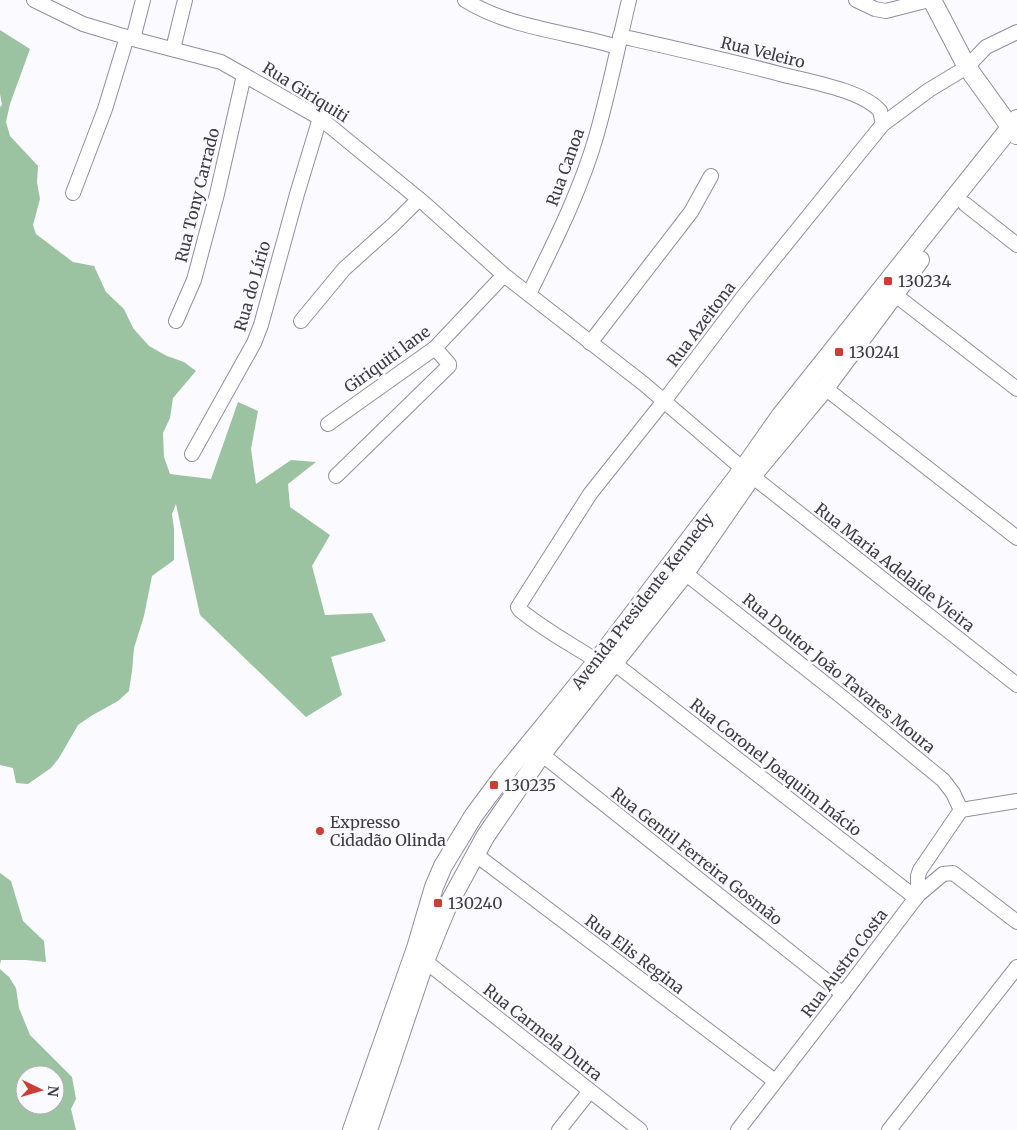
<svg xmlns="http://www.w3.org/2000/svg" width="1017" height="1130" viewBox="0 0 1017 1130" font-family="Merriweather,serif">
	<rect width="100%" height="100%" fill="#fbfbff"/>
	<g fill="#9cc3a1" fill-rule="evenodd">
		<polygon points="0,30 30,49 10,104 6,122 10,136 38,166 37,182 40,199 33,225 36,234 73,262 94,266 106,292 124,309 133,328 149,346 167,356 184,362 196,371 173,398 170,418 163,433 164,457 170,474 211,479 238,402 258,411 251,449 256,484 291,460 316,462 288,484 290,507 330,535 312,566 325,615 372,613 386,641 331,657 342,695 306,717 200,615 176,504 172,514 174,529 174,560 152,576 144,616 134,648 132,671 129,691 118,701 91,716 78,725 59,758 51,768 28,784 16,783 13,768 0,765 0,107 2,105 0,94"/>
		<polygon points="0,873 11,881 23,921 44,941 46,962 25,960 1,960 0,964"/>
		<path d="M0,969L9,977L16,988L19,1008L30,1035L72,1077L76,1099L71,1109L76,1130H0ZM25,1075H55V1105H25Z"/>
	</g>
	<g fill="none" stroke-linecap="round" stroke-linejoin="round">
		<g stroke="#918ea0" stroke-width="16">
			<g id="minor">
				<polyline points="34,0 83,24 133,39 221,62 320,118 425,204 504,275 644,384 743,469"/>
				<path d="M465,0C509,28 569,32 618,47"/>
				<polyline points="856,0 875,9 886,11 929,0"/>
				<path d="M620,36C673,48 727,60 780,74C807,81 862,90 880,111L883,124"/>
				<polyline points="133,39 143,0"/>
				<polyline points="173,49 185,0"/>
				<polyline points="73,193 105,109 127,37"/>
				<polyline points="965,204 1017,245"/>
				<path d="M529,294C554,243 580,192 596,137C609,92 618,46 629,0"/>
				<polyline points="894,294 1017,389"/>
				<polyline points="176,321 194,280 217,194 244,75"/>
				<polyline points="301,321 344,269 393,225 419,199"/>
				<polyline points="590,343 691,212 711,176"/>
				<polyline points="825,388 1017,538"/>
				<polyline points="328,424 435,348 504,275"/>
				<polyline points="192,454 254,343 261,325 297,194 320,118"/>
				<polyline points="336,476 449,366 449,364 435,348"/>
				<polyline points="752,476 1017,685"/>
				<polyline points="685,573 842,697 943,780 953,793 961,810"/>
				<path d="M597,661C571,644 544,630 520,610L518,607L590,494L664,401L743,297L883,124L929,90L967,67L986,47L1017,32"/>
				<polyline points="614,663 916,898"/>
				<polyline points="535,749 843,994"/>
				<polyline points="961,810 1017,801"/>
				<polyline points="475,854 775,1081"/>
				<polyline points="918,895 943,874 953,873 1017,922"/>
				<polyline points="425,961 640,1130"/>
				<polyline points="559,1130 590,1091"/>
				<polyline points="738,1130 843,994 918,895 918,876 920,870 961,810"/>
				<polyline points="889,1130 1017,967"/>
			</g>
		</g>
		<g stroke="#918ea0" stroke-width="20">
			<g id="major">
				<polyline points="932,0 967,67 1016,135"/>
				<polyline points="352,1130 416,948 434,887 443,866 474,815 503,776 597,661 743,469 781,415 1017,119"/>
				<polyline points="368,1130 425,961 440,924 448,905 485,837 541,755 685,573 752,476 825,388 920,260"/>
			</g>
		</g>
		<use href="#minor" stroke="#fff" stroke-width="14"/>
		<use href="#major" stroke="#fff" stroke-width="18"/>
	</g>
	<g fill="#cc3e34" stroke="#fbfbff" stroke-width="2">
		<rect x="883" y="276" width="10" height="10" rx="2.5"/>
		<rect x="834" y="347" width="10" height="10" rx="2.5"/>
		<rect x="489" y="780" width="10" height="10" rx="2.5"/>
		<circle cx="320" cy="831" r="5"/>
		<rect x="433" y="898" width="10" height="10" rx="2.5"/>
	</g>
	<g text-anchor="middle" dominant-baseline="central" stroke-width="5" stroke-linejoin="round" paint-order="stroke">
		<g font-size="16" fill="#3d3c44" stroke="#fbfbff">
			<text transform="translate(763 52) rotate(14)">Rua Veleiro</text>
			<text transform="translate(306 92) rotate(32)">Rua Giriquiti</text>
			<text transform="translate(565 167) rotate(-70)">Rua Canoa</text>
			<text transform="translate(197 195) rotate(-76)">Rua Tony Carrado</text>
			<text transform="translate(252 286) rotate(-74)">Rua do Lírio</text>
			<text transform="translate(701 324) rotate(-53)">Rua Azeitona</text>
			<text transform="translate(387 359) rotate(-36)">Giriquiti lane</text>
			<text transform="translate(895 567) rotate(38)">Rua Maria Adelaide Vieira</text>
			<text transform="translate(642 601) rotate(-52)">Avenida Presidente Kennedy</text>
			<text transform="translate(839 673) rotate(39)">Rua Doutor João Tavares Moura</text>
			<text transform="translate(776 767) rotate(38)">Rua Coronel Joaquim Inácio</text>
			<text transform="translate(697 856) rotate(38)">Rua Gentil Ferreira Gosmão</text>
			<text transform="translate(635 954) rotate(37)">Rua Elis Regina</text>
			<text transform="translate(844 963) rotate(-53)">Rua Austro Costa</text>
			<text transform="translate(543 1032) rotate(38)">Rua Carmela Dutra</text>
		</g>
		<g font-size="16" fill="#3d3c44" stroke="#fbfbff" text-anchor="start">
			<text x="898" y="281">130234</text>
			<text x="849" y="352">130241</text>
			<text x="504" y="785">130235</text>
			<text x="330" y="822">Expresso<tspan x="330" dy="18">Cidadão Olinda</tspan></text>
			<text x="448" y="903">130240</text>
		</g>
	</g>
	<g transform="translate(40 1090) rotate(95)"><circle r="24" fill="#fbfbff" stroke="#afafb4"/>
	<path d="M0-4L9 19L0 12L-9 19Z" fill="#cc3e34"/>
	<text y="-8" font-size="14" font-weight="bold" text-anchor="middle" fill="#3d3c44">N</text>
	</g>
</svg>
